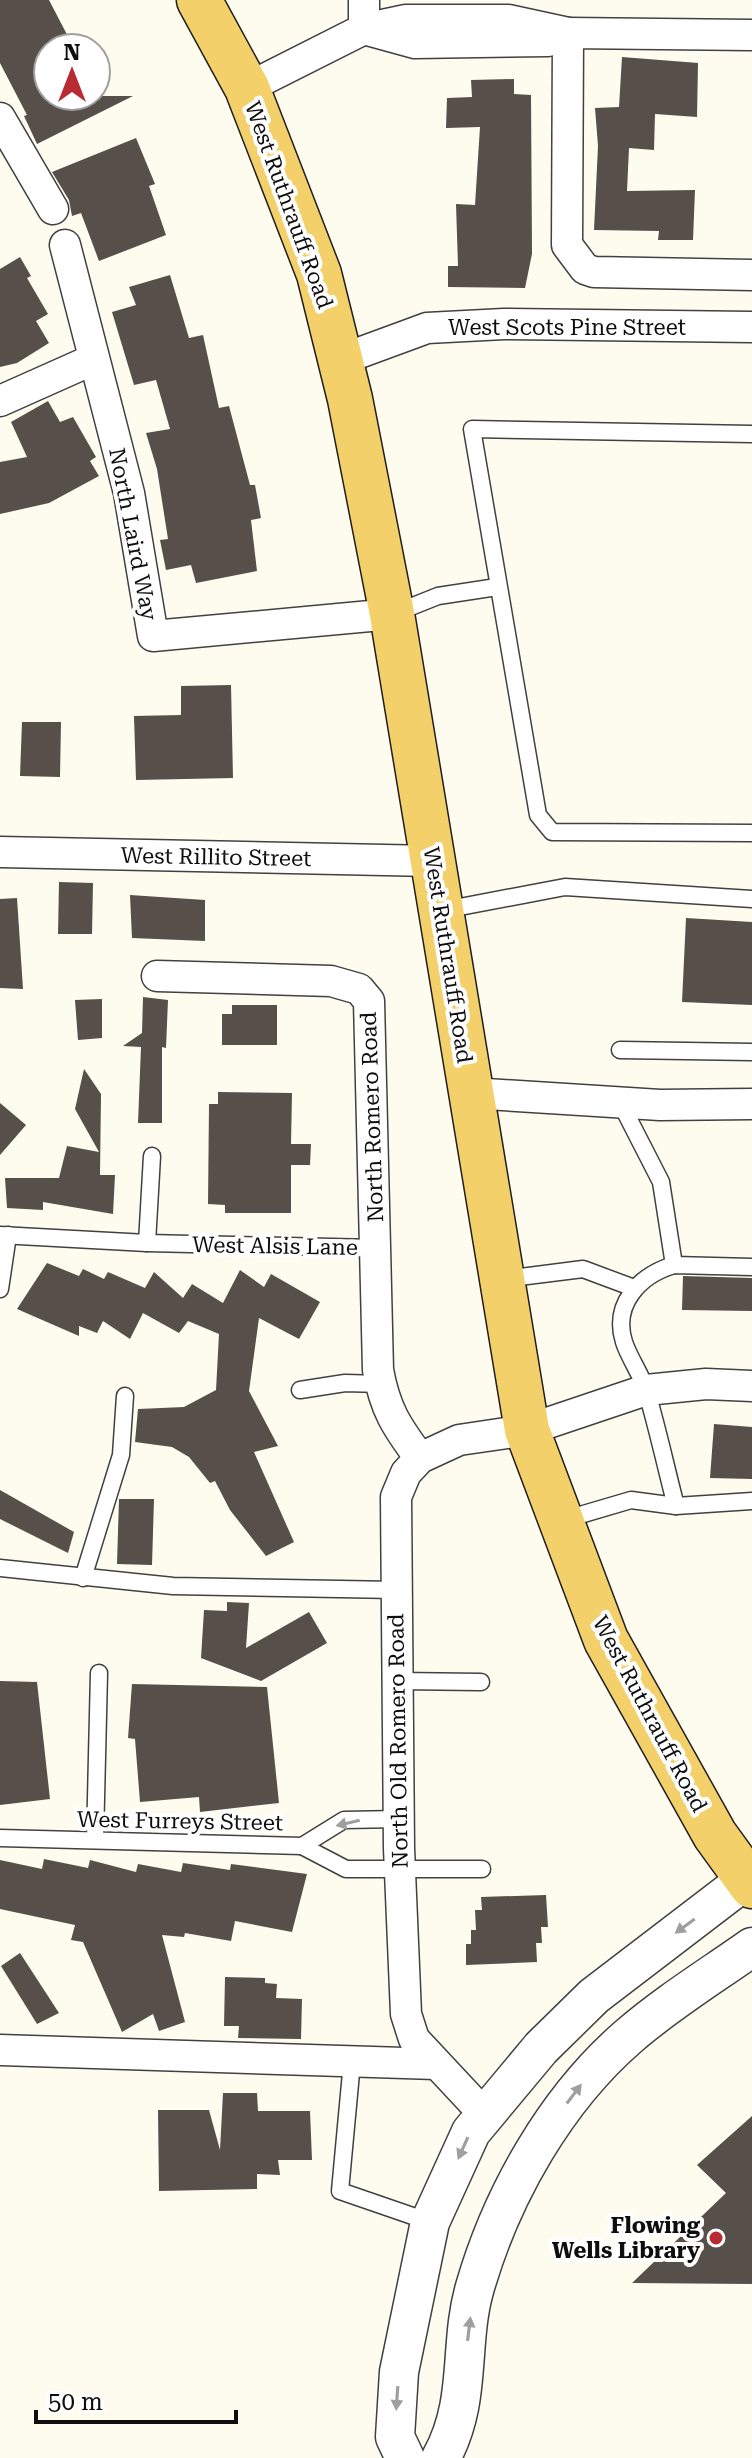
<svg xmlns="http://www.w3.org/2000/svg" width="752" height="2458" viewBox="0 0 752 2458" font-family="'Roboto Serif',serif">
	<rect width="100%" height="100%" fill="#fefbef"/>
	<g fill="#564f4a">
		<polygon points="0,0 49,0 74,48 48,48 48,96 133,96 37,144 24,116 27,115 0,63"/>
		<polygon points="622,57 698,63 697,117 655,114 654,150 629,148 627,191 695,190 693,240 658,240 659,231 594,230 598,146 595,108 619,107"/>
		<polygon points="514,79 514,94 531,95 532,254 525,288 448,287 448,266 458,266 456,204 475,205 480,127 446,128 447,98 472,97 471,80"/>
		<polygon points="136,138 155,184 149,186 166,235 99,261 81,213 72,216 69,200 52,172"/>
		<polygon points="20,257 31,276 27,278 48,314 36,321 49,343 17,363 0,367 0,269"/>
		<polygon points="170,275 189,338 203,335 219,408 229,406 250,485 255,485 261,518 251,520 257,571 196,583 191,565 166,570 160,540 168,539 157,469 146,433 170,429 156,380 134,385 112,312 136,305 129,287"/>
		<polygon points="48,401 60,422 73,417 96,457 90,461 99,476 49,503 0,514 0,462 27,457 11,422"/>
		<polygon points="231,685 233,778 136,780 134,716 181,715 181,686"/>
		<polygon points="22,722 61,722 60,777 20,776"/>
		<polygon points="59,882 93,883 92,934 58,934"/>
		<polygon points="130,895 205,900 205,941 132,938"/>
		<polygon points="17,898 23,989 0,988 0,899"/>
		<polygon points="686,918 752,922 752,1005 682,1002"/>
		<polygon points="143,997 168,1000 166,1048 162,1047 162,1123 138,1123 141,1047 123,1046 142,1033"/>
		<polygon points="102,999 102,1038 78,1040 75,1000"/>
		<polygon points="232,1005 277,1005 277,1045 222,1045 222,1014 232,1014"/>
		<polygon points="84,1069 101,1094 100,1175 115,1175 113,1214 43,1202 43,1210 7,1208 5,1178 59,1178 67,1146 99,1152 75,1109"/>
		<polygon points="218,1092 292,1093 291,1144 311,1144 310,1165 291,1165 291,1213 225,1213 225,1205 208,1204 209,1104 218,1104"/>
		<polygon points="0,1103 26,1125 0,1155"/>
		<polygon points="47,1263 79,1276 83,1269 104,1279 108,1272 145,1288 154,1272 183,1298 192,1284 223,1303 240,1270 264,1287 271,1274 320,1302 299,1339 259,1318 249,1391 278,1446 254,1452 294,1542 266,1556 230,1510 215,1481 210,1483 189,1457 172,1447 135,1442 138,1409 184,1407 216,1390 219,1334 188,1321 179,1333 143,1313 130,1339 103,1321 97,1333 79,1326 79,1336 17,1309"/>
		<polygon points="683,1276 752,1278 752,1311 682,1310"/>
		<polygon points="714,1424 752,1427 752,1479 710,1478"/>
		<polygon points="0,1490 74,1532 68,1553 0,1519"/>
		<polygon points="119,1499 154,1499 152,1565 117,1564"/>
		<polygon points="227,1602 249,1603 246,1648 309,1612 327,1643 261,1681 201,1658 204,1610 227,1611"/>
		<polygon points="0,1681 37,1682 50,1799 0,1805"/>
		<polygon points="132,1684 267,1687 279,1803 200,1812 199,1797 140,1802 135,1739 128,1738"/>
		<polygon points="44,1859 88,1868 90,1860 136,1872 138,1864 181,1872 183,1863 230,1870 231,1864 307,1874 292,1932 235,1921 231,1941 185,1933 184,1937 162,1935 185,2022 159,2031 153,2014 122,2032 83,1942 71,1940 75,1925 0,1909 0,1860 42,1869"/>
		<polygon points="546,1895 548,1927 541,1927 542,1943 536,1943 537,1962 466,1965 466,1944 471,1944 471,1930 476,1930 475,1910 482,1910 481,1897"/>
		<polygon points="20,1953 59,2013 37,2024 1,1966"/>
		<polygon points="225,1977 265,1978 265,1983 277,1984 276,1998 302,1999 301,2039 238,2038 239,2026 224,2026"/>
		<polygon points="223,2093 257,2093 258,2111 310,2111 312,2160 278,2160 280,2175 257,2174 257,2189 159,2191 158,2110 209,2110 220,2150"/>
		<polygon points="752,2116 752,2284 632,2283 726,2193 697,2165"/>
	</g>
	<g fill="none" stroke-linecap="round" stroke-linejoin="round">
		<g stroke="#414141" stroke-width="19">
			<g id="service">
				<polyline points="752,434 472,429 538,815 552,832 752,833"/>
				<polyline points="393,614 438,596 497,587"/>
				<polyline points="444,910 565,887 752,899"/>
				<polyline points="620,1050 752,1052"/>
				<polyline points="620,1102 661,1182 674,1265"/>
				<polyline points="0,1235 147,1243 376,1248"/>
				<polyline points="147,1243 152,1156"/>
				<path d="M752,1267L674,1265C640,1275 612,1304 624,1342C630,1360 642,1375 647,1393C658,1430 666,1468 676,1506L752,1501"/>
				<polyline points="504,1279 583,1269 634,1288"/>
				<polyline points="0,1289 8,1235"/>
				<polyline points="300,1390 345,1383 381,1384"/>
				<polyline points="563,1520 631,1500 676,1506"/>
				<polyline points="0,1568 173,1586 396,1590"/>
				<polyline points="83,1578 121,1455 125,1396"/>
				<polyline points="397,1681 481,1682"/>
				<polyline points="0,1838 302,1846 344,1820 399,1819"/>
				<polyline points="95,1840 99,1673"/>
				<polyline points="302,1846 346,1869 482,1869"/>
				<polyline points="352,2062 340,2191 430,2222"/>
			</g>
		</g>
		<g stroke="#414141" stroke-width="33">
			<g id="minor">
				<polygon points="406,20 508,20 568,33 548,41 415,43 364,29"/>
				<polyline points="752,35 568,33 567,245 585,269 594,272 752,275"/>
				<polyline points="247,88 364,29 364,0"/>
				<polyline points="0,118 53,209"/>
				<polyline points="65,245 129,493 153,636 392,614"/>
				<polyline points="340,360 427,328 504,324 752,327"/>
				<polyline points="0,401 92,360"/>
				<polyline points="0,852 432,861"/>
				<path d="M157,976L331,981L359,989L369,1001L378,1370C385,1409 396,1426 420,1458"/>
				<polyline points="471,1093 660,1105 752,1104"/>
				<polyline points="0,2050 436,2064"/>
				<polyline points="485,2115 414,2039 406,2014 399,1848 396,1497 406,1473 420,1458 459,1440 527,1430 646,1390 706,1384 752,1386"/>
			</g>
		</g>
		<g stroke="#414141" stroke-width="41">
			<g id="tertiary">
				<polyline points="405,2458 395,2437 399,2372 430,2222 471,2132 541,2048 594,1996 747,1879"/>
				<path d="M441,2458C473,2400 458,2345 475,2287C502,2194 556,2099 629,2036C667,2003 711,1976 752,1947"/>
			</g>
		</g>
		<g stroke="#1f1f1f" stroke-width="47">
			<polyline id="primary" points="199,0 247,88 319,274 350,399 392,614 527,1430 606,1640 715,1835 752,1886"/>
		</g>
		<use href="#service" stroke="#fff" stroke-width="16"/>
		<use href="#minor" stroke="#fff" stroke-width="30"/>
		<use href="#tertiary" stroke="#fff" stroke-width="38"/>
		<use href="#primary" stroke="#f3d06a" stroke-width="44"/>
	</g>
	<defs><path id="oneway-solid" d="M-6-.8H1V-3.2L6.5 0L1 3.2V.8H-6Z" transform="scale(2)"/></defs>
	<g fill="#9f9f9f">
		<use href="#oneway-solid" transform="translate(348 1823) rotate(167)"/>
		<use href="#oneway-solid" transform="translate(685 1926) rotate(144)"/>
		<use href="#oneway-solid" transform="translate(574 2094) rotate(-53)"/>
		<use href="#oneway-solid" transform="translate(463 2148) rotate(114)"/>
		<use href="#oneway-solid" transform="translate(469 2329) rotate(-83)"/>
		<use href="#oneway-solid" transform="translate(397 2398) rotate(94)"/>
	</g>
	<circle fill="#b92b33" stroke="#fff" stroke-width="3" cx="716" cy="2238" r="8"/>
	<g text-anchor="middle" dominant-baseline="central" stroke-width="8" stroke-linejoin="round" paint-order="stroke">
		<g font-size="22" fill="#0e0e0e" stroke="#fff">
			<text transform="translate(289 205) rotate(70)">West Ruthrauff Road</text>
			<text x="567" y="327">West Scots Pine Street</text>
			<text transform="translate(133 534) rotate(79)">North Laird Way</text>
			<text transform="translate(216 857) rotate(1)">West Rillito Street</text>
			<text transform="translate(448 955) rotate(81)">West Ruthrauff Road</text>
			<text transform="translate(372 1117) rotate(-92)">North Romero Road</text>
			<text transform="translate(275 1246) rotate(1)">West Alsis Lane</text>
			<text transform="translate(650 1714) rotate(62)">West Ruthrauff Road</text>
			<text transform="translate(398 1741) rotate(-91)">North Old Romero Road</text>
			<text transform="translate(180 1821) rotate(1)">West Furreys Street</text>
		</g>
		<g font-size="22" font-weight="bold" fill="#0e0e0e" stroke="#fff" text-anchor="end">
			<text x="700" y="2225">Flowing<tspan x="700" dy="25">Wells Library</tspan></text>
		</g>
	</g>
	<g transform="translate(72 72)"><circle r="38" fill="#ffffff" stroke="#9f9f9f" stroke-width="2"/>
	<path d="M0-6L14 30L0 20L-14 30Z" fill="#b92b33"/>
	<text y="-12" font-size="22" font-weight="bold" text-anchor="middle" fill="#0e0e0e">N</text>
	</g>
	<path d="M36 2410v12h200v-12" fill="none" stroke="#0e0e0e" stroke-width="4"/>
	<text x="48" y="2410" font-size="24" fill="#0e0e0e" stroke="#ffffff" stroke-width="6" paint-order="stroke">50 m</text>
</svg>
